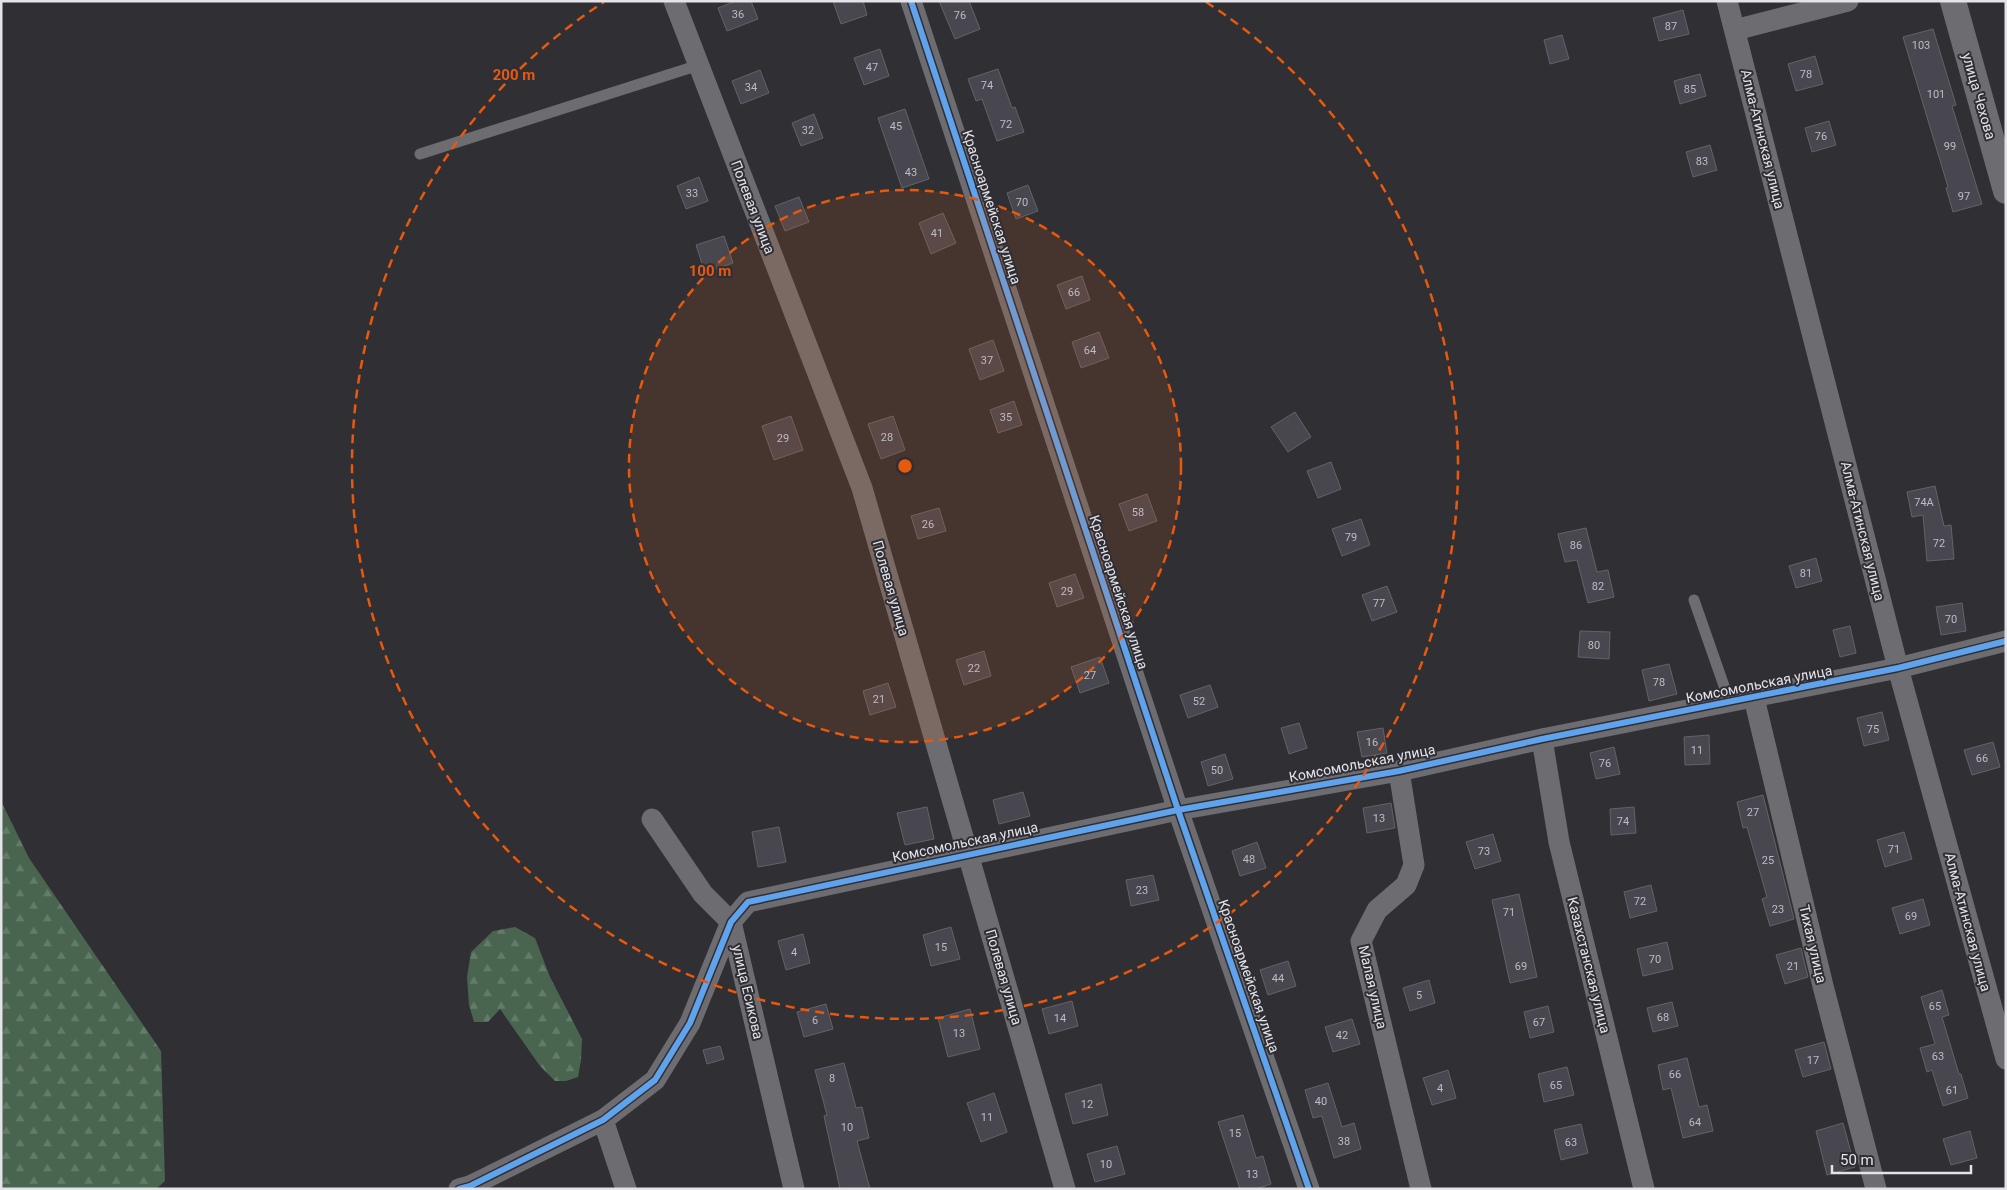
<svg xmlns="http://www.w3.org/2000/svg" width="2007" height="1190" viewBox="0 0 2007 1190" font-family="Roboto,sans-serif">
	<defs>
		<pattern id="forest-firs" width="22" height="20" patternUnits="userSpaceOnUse" patternTransform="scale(1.25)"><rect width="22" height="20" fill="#496550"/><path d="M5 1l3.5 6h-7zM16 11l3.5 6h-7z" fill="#637b69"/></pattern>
	</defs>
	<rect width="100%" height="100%" fill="#302f34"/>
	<g fill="url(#forest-firs)">
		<polygon points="1,801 29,858 161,1051 165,1181 156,1189 1,1189"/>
		<polygon points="515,927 535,938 550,977 582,1039 581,1060 578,1077 566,1081 555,1081 540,1066 500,1009 488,1022 474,1022 469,1005 467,977 471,952 493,931"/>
	</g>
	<g fill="#484750" stroke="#636366">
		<polygon points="736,1 751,1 758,19 727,31 718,8"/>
		<polygon points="833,1 863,1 867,15 841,24"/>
		<polygon points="939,1 969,1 980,29 955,39"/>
		<polygon points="1683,10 1689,34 1659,41 1653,18"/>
		<polygon points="1933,29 1956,105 1952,106 1982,204 1953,212 1946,188 1948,187 1903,37"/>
		<polygon points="1562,35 1569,59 1550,64 1544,40"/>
		<polygon points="880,49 889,76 864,85 854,58"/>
		<polygon points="1815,56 1823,84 1796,91 1788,64"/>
		<polygon points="998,69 1012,108 1015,107 1024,132 997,141 982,99 976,101 968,79"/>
		<polygon points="760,70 769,93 741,104 732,81"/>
		<polygon points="1700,74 1706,96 1680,104 1674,81"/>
		<polygon points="905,109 929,179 902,188 878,118"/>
		<polygon points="814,114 823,138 801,146 792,123"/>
		<polygon points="1829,121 1836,145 1812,152 1805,128"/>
		<polygon points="1710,145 1717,170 1693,177 1686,152"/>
		<polygon points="699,177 708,201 686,209 677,186"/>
		<polygon points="1028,185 1038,211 1016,219 1007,193"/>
		<polygon points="799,197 809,222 785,231 775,206"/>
		<polygon points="943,213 956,243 931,254 919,223"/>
		<polygon points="724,236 733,263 705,273 696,245"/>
		<polygon points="1082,276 1090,300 1066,309 1057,285"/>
		<polygon points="1099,332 1109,358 1081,368 1072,342"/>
		<polygon points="993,340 1004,371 980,380 969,349"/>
		<polygon points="1014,401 1022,425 998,433 990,410"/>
		<polygon points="1295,412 1311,437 1288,452 1271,427"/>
		<polygon points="791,416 803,450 774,460 762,426"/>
		<polygon points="893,416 905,450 881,459 868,424"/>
		<polygon points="1331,462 1341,489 1318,498 1307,471"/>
		<polygon points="1935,486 1944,526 1951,525 1954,559 1927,561 1923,515 1912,517 1907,492"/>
		<polygon points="1147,494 1157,521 1129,531 1119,504"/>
		<polygon points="939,508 946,531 918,539 911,516"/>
		<polygon points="1361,519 1370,545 1342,556 1332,529"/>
		<polygon points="1586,528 1597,572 1608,570 1614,597 1588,603 1577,560 1565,562 1558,534"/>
		<polygon points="1816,558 1822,581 1796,588 1789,566"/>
		<polygon points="1075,574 1084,598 1057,607 1049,583"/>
		<polygon points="1387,586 1397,612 1372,621 1362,595"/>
		<polygon points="1962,603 1966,631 1941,635 1936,607"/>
		<polygon points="1850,626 1856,653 1840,657 1833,630"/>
		<polygon points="1580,631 1610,632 1609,659 1578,657"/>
		<polygon points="984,651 991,676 964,685 956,660"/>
		<polygon points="1100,657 1109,683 1080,693 1071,667"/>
		<polygon points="1669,664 1677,694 1649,701 1642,670"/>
		<polygon points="888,683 896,707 870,715 863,691"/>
		<polygon points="1210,685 1218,707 1188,718 1180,695"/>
		<polygon points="1882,712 1889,740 1864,746 1857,718"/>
		<polygon points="1299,723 1307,748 1289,754 1281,728"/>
		<polygon points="1383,728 1387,753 1362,757 1357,732"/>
		<polygon points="1709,735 1710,764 1685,765 1684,737"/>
		<polygon points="1993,742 2000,767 1972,775 1964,750"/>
		<polygon points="1614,747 1620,774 1596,779 1590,753"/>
		<polygon points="1225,754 1233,779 1208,786 1201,762"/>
		<polygon points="1023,792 1030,816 999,824 993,800"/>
		<polygon points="1763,795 1794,919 1770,926 1762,899 1767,897 1747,827 1743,828 1737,802"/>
		<polygon points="1391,803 1395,828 1367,833 1363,808"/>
		<polygon points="927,807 934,839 905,845 897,813"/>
		<polygon points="1634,807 1636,833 1611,835 1610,809"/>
		<polygon points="779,827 786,862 758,867 752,832"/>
		<polygon points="1904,832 1912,859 1885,867 1877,840"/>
		<polygon points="1493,834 1501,861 1475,869 1466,842"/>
		<polygon points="1257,842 1266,868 1240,876 1232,851"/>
		<polygon points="1153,875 1159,900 1131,906 1126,880"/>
		<polygon points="1651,885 1657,911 1630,918 1624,892"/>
		<polygon points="1519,894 1537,977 1510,983 1492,900"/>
		<polygon points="1923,899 1930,925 1900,934 1892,908"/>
		<polygon points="951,927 960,959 931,966 923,935"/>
		<polygon points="803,934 810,963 786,970 778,941"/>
		<polygon points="1667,942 1673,969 1643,976 1637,949"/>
		<polygon points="1801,948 1808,977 1785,984 1776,955"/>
		<polygon points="1288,961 1296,986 1268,995 1260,970"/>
		<polygon points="1429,980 1435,1003 1410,1011 1403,988"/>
		<polygon points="1942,990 1949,1015 1942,1017 1959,1074 1961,1074 1968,1098 1943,1106 1932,1070 1927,1072 1920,1048 1935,1044 1921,997"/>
		<polygon points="1072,1001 1078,1026 1049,1034 1042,1009"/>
		<polygon points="1672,1002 1678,1026 1653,1032 1647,1008"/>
		<polygon points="826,1004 833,1029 804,1037 797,1012"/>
		<polygon points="1548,1006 1554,1032 1530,1038 1524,1012"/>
		<polygon points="970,1009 980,1049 948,1057 938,1018"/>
		<polygon points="1352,1019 1360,1044 1333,1052 1325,1027"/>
		<polygon points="1824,1042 1831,1069 1803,1077 1795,1050"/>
		<polygon points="720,1046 724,1059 707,1064 703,1050"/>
		<polygon points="1687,1058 1699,1107 1707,1105 1713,1131 1683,1138 1671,1088 1663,1090 1658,1065"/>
		<polygon points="844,1063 856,1108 862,1107 869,1138 857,1141 870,1189 840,1189 824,1116 827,1115 815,1070"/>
		<polygon points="1567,1067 1574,1095 1544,1102 1538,1074"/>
		<polygon points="1448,1070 1456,1098 1432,1105 1423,1078"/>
		<polygon points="1328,1083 1342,1127 1354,1123 1361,1149 1334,1158 1322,1116 1313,1118 1305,1090"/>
		<polygon points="1101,1084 1108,1115 1073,1124 1065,1094"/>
		<polygon points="994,1093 1007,1132 981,1142 967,1103"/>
		<polygon points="1243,1115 1256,1158 1263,1156 1271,1184 1256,1189 1240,1189 1218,1122"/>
		<polygon points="1843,1123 1855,1167 1827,1175 1816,1131"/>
		<polygon points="1581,1124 1588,1153 1561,1160 1554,1130"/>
		<polygon points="1970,1131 1977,1158 1951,1165 1943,1139"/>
		<polygon points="1117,1146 1125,1174 1095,1182 1087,1154"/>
	</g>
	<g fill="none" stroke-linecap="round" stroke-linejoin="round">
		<g stroke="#6d6c70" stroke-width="11">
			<polyline points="420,154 699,65"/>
			<polyline points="1694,600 1730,703"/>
		</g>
		<g stroke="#6d6c70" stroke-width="21">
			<polyline points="674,1 862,488 1065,1189"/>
			<polyline points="911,1 1178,810 1309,1189"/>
			<polyline points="1727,1 1898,668 2006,1059"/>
			<polyline points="1735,30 1848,1"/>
			<polyline points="1754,698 1823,986 1876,1189"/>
			<polyline points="1542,739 1559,842 1644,1189"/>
			<polyline points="1399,771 1414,865 1406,885 1377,910 1361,941 1421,1189"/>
			<polyline points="652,819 703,894 731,922 794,1189"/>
			<polyline points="603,1120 626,1189"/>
			<polyline points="459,1189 470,1186 603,1120 655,1080 690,1023 731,922 748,902 1178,810 1399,771 1542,739 1898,668 2006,641"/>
		</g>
		<polyline stroke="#6d6c70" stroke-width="26" points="1953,1 2006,191"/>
		<g stroke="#2f2e35" stroke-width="9">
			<g id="cycleway">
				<polyline points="911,1 1178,810 1309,1189"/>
				<polyline points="459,1189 470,1186 603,1120 655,1080 690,1023 731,922 748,902 1178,810 1399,771 1542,739 1898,668 2006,641"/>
			</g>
		</g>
		<use href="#cycleway" stroke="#60a3ed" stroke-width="6"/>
	</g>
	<circle cx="905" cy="466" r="276" fill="#e8590c" fill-opacity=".12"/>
	<g fill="none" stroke="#e8590c" stroke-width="2.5" stroke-dasharray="9 6">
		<circle cx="905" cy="466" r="276"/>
		<path d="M1206 2A553 553 0 1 1 604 2"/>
	</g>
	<g text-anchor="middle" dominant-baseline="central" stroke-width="4" stroke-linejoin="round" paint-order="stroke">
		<g font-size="11" fill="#bdbcc2">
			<text x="738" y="14">36</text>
			<text x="960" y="15">76</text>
			<text x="1671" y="26">87</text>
			<text x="1921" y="45">103</text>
			<text x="872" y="67">47</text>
			<text x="1806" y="74">78</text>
			<text x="987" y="85">74</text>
			<text x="751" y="87">34</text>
			<text x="1690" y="89">85</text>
			<text x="1936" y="94">101</text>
			<text x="1006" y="124">72</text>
			<text x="896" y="126">45</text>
			<text x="808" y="130">32</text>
			<text x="1821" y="136">76</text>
			<text x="1950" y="146">99</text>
			<text x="1702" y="161">83</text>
			<text x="911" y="172">43</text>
			<text x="692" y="193">33</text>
			<text x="1964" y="196">97</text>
			<text x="1022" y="202">70</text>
			<text x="937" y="233">41</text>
			<text x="1074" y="292">66</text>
			<text x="1090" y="350">64</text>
			<text x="987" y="360">37</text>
			<text x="1006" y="417">35</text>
			<text x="887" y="437">28</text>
			<text x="783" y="438">29</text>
			<text x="1924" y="502">74А</text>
			<text x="1138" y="512">58</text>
			<text x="928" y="524">26</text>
			<text x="1351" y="537">79</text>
			<text x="1939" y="543">72</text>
			<text x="1576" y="545">86</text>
			<text x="1806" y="573">81</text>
			<text x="1598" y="586">82</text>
			<text x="1067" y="591">29</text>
			<text x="1379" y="603">77</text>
			<text x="1951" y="619">70</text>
			<text x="1594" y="645">80</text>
			<text x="974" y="668">22</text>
			<text x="1090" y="675">27</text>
			<text x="1659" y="682">78</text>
			<text x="879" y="699">21</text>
			<text x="1199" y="701">52</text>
			<text x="1873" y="729">75</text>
			<text x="1372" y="742">16</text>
			<text x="1697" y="750">11</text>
			<text x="1982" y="758">66</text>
			<text x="1605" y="763">76</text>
			<text x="1217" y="770">50</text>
			<text x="1753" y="812">27</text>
			<text x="1379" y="818">13</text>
			<text x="1623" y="821">74</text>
			<text x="1894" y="849">71</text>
			<text x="1484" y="851">73</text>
			<text x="1249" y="859">48</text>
			<text x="1768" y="860">25</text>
			<text x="1142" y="890">23</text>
			<text x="1640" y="901">72</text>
			<text x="1778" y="909">23</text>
			<text x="1509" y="912">71</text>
			<text x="1911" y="916">69</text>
			<text x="941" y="947">15</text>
			<text x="794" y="952">4</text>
			<text x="1655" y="959">70</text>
			<text x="1521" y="966">69</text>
			<text x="1793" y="966">21</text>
			<text x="1278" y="978">44</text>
			<text x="1419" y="995">5</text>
			<text x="1935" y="1006">65</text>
			<text x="1663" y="1017">68</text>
			<text x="1060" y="1018">14</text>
			<text x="815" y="1020">6</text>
			<text x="1539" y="1022">67</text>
			<text x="959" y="1033">13</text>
			<text x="1342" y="1035">42</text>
			<text x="1938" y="1056">63</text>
			<text x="1813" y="1060">17</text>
			<text x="1675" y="1074">66</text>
			<text x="832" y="1078">8</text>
			<text x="1556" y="1085">65</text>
			<text x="1440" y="1088">4</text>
			<text x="1952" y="1090">61</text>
			<text x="1321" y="1101">40</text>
			<text x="1087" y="1104">12</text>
			<text x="987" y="1117">11</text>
			<text x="1695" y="1122">64</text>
			<text x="847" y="1127">10</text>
			<text x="1235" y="1133">15</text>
			<text x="1344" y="1141">38</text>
			<text x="1571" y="1142">63</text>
			<text x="1106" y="1164">10</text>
			<text x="1252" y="1174">13</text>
		</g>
		<g font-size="14" fill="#e4e3e8" stroke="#2f2e35">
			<text transform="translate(1979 96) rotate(74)">улица Чехова</text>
			<text transform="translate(1763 139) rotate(76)">Алма-Атинская улица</text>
			<text transform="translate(753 207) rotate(69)">Полевая улица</text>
			<text transform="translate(992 207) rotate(72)">Красноармейская улица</text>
			<text transform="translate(1863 531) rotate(76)">Алма-Атинская улица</text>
			<text transform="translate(891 588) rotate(74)">Полевая улица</text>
			<text transform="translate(1119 592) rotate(72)">Красноармейская улица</text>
			<text transform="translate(1759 684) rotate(-11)">Комсомольская улица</text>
			<text transform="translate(1362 763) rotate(-11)">Комсомольская улица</text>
			<text transform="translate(965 842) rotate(-12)">Комсомольская улица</text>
			<text transform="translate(1968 922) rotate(75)">Алма-Атинская улица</text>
			<text transform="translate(1813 944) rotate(77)">Тихая улица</text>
			<text transform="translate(1589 965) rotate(76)">Казахстанская улица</text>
			<text transform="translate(1249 976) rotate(71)">Красноармейская улица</text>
			<text transform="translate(1004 977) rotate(74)">Полевая улица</text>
			<text transform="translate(1373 987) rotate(77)">Малая улица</text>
			<text transform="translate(748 992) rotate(77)">улица Есикова</text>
		</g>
	</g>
	<circle cx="905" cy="466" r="8" fill="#e8590c" stroke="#2f2e35" stroke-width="2.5"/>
	<g font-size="15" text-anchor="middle" font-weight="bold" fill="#e8590c" stroke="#2f2e35" stroke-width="4" stroke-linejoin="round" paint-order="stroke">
		<text x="514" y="80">200 m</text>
		<text x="710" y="276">100 m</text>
	</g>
	<rect width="2007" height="1190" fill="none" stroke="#e4e3e8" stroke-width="5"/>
	<path d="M1832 1165v8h139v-8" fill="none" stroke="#e4e3e8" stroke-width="2.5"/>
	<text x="1840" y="1165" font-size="15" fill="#e4e3e8" stroke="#2f2e35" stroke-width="4" paint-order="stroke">50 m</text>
</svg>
